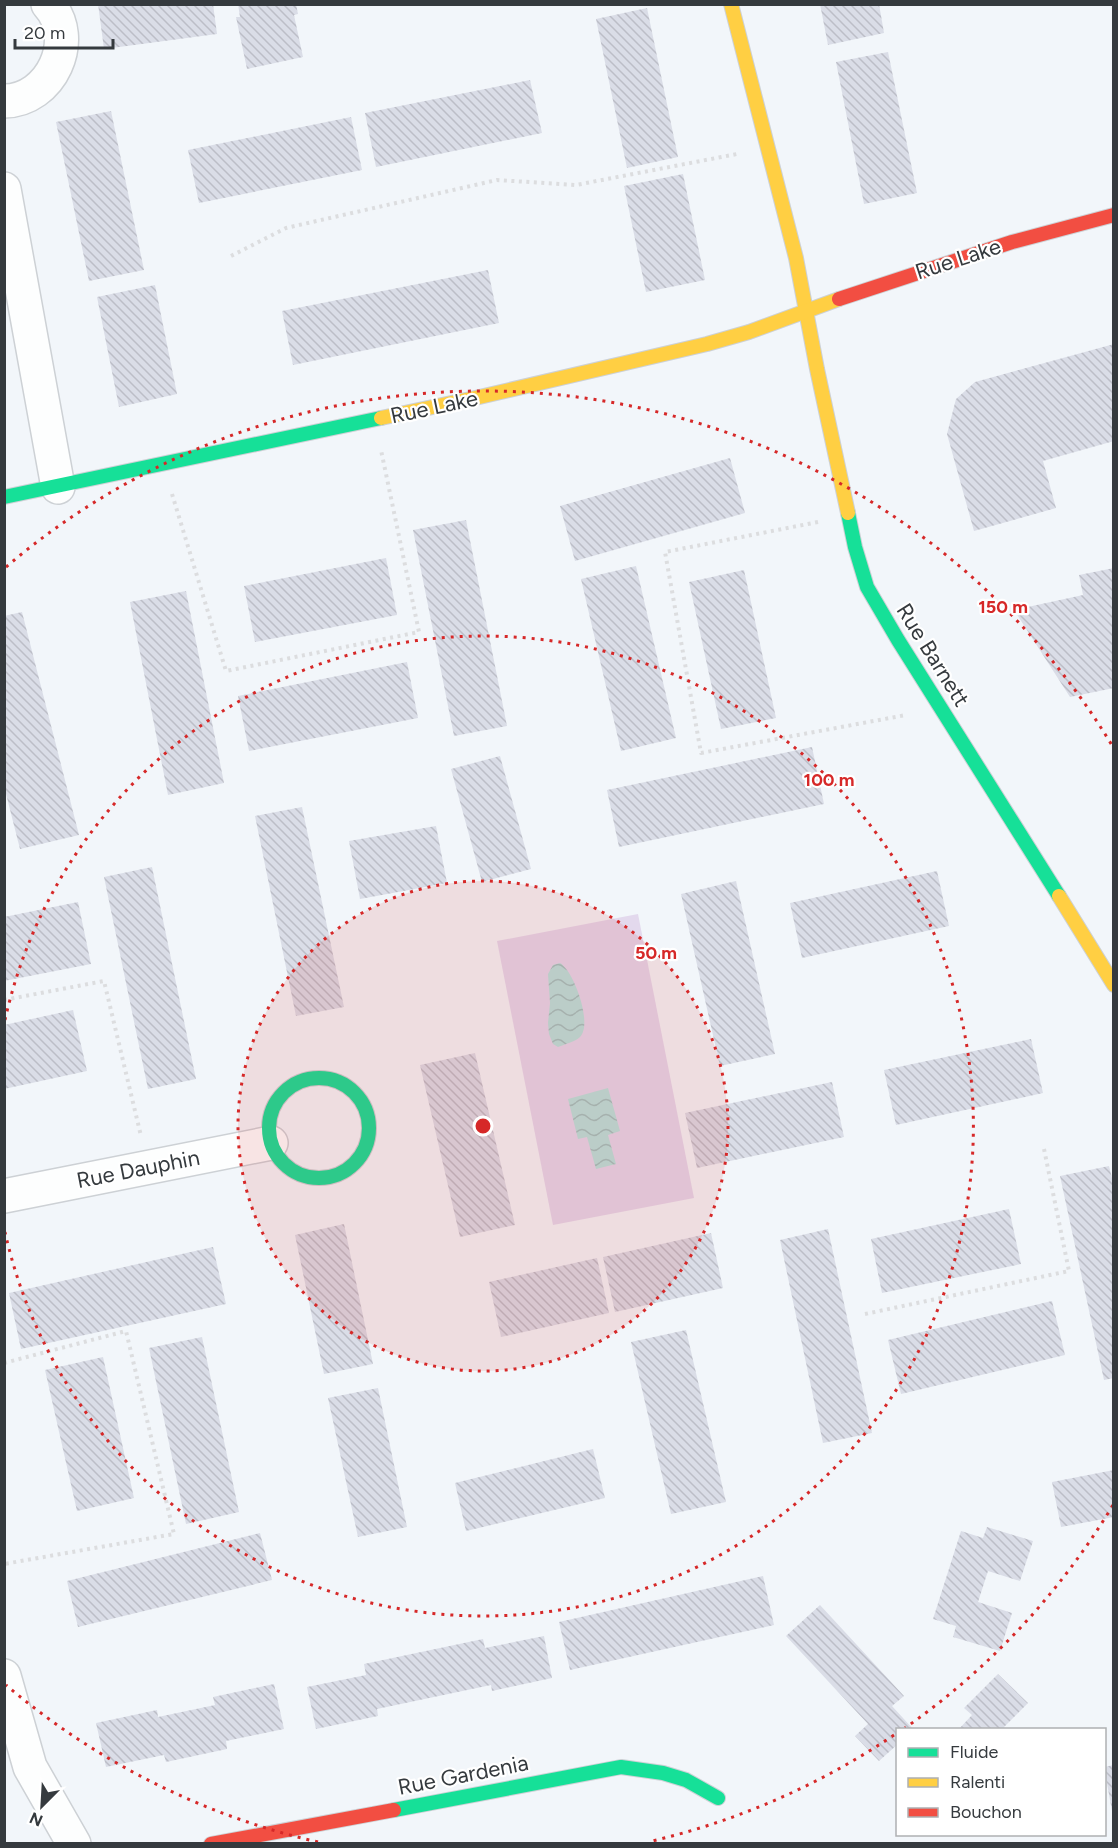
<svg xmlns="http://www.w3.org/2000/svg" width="1118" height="1848" viewBox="0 0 1118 1848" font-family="Figtree,sans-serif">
	<defs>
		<pattern id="water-waves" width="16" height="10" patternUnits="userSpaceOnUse" patternTransform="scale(1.5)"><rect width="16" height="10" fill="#b8e4df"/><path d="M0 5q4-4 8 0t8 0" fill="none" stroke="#9fc4c0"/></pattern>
		<pattern id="building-back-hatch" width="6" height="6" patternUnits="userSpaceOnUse" patternTransform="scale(1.5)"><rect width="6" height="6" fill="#dadde7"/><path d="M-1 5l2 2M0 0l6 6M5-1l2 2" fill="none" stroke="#bcbec7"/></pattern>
	</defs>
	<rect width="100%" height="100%" fill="#f2f6fa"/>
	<polygon fill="#e3d9ed" points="638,914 694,1198 553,1225 497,941"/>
	<g fill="url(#water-waves)">
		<path d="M560,963C574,971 593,1024 580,1037C575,1042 565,1044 558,1047L553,1044L549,1034L548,1023L550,1003L548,974L553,965Z"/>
		<polygon points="608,1088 620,1131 608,1135 616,1164 596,1169 587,1137 578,1139 568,1099"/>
	</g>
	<g fill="url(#building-back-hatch)">
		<polygon points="98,4 213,4 217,34 104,49"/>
		<polygon points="238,4 296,4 298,14 294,15 303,57 247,69 236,17 240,17"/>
		<polygon points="820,4 879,4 884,33 828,45"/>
		<polygon points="647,8 678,157 627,168 596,19"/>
		<polygon points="888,52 917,193 864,204 836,62"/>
		<polygon points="530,80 542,133 376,167 365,113"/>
		<polygon points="111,111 144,270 89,281 56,122"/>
		<polygon points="351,117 362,170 199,203 188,150"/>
		<polygon points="683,174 705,280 646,292 624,186"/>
		<polygon points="488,270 499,323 293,365 282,311"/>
		<polygon points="155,285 177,394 119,407 97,297"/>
		<polygon points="1114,344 1114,441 1043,461 1056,508 974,531 947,434 956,399 975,382"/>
		<polygon points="730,458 745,513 575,561 560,506"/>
		<polygon points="466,520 507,726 454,736 413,530"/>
		<polygon points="386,558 397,615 255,642 244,586"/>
		<polygon points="636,566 676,738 621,751 581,579"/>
		<polygon points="1114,568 1114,688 1070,697 1014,610 1083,595 1079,575"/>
		<polygon points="744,570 776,718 721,729 689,582"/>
		<polygon points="186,591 224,783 168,795 130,602"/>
		<polygon points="22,612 79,835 20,849 4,786 4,616"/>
		<polygon points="407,662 418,718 249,751 238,696"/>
		<polygon points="812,747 824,804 619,847 607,790"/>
		<polygon points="500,756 531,869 482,882 451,769"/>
		<polygon points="302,807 344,1007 296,1016 255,816"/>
		<polygon points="436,826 447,883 360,899 349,841"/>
		<polygon points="152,867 196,1079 148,1089 104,877"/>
		<polygon points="937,871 949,926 802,958 790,903"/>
		<polygon points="736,881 775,1054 720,1066 681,894"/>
		<polygon points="78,902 91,964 4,981 4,917"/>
		<polygon points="73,1010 87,1071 4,1089 4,1025"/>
		<polygon points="1031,1039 1043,1093 896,1125 884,1070"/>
		<polygon points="475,1053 515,1225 460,1237 420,1065"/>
		<polygon points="832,1082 844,1137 697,1168 685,1113"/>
		<polygon points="1109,1166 1114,1186 1114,1378 1104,1380 1060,1176"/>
		<polygon points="1009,1209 1021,1264 882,1293 871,1239"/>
		<polygon points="344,1224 373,1364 324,1374 295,1235"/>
		<polygon points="828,1229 872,1433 823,1443 780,1240"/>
		<polygon points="711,1233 723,1288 615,1312 603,1257"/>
		<polygon points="213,1247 226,1304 21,1349 9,1293"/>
		<polygon points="597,1258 609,1313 501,1337 489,1282"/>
		<polygon points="1052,1301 1065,1355 901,1394 888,1340"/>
		<polygon points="686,1330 726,1502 671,1514 631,1342"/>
		<polygon points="202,1337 239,1512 186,1524 149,1348"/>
		<polygon points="103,1357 134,1498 77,1511 45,1370"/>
		<polygon points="378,1388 407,1527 358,1537 328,1398"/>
		<polygon points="593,1449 605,1498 466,1531 455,1483"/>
		<polygon points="1114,1470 1114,1517 1061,1527 1052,1482"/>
		<polygon points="987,1527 1033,1541 1020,1581 988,1571 978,1602 1012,1613 1000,1651 953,1637 956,1626 933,1619 961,1531 983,1538"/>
		<polygon points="260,1533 272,1580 78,1627 67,1581"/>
		<polygon points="763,1576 774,1625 570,1670 559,1622"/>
		<polygon points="820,1605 904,1696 892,1706 914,1730 898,1730 898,1744 879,1761 855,1736 868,1724 786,1636"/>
		<polygon points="544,1636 552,1678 492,1691 491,1685 377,1709 378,1716 316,1729 307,1687 366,1675 364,1664 483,1639 485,1648"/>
		<polygon points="998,1674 1028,1703 1004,1727 1006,1730 958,1730 972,1715 964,1708"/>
		<polygon points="274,1684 284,1729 226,1741 227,1749 166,1762 164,1755 106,1767 96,1723 157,1710 158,1717 215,1705 213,1697"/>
		<polygon points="1114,1765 1114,1811 1112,1811 1104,1767"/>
	</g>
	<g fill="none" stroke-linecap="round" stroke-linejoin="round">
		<g stroke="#cdd1d5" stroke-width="36">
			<g id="street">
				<path d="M4,101C51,101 80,39 48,4"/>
				<polyline points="4,189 58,487"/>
				<polyline points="4,1196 271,1143"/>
				<polyline points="4,1676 30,1767 74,1844"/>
			</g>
		</g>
		<g stroke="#cdd1d5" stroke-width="16">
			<g id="fast">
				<polyline points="4,497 381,418"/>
				<polyline points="848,513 855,547 867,587 898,640 1059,896"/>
				<circle cx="319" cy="1128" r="50"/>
				<polyline points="394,1810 621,1767 663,1773 686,1780 718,1798"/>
			</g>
		</g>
		<g stroke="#cdd1d5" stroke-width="16">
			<g id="slow">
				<polyline points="731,4 796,258 817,369 848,513"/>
				<polyline points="381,418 475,398 707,344 749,332 839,299"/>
				<polyline points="1059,896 1114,985"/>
			</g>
		</g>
		<g stroke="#cdd1d5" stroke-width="16">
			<g id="jam">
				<polyline points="839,299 1012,242 1114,215"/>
				<polyline points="211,1844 394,1810"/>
			</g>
		</g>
		<g stroke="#dcdddf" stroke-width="4" stroke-dasharray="3 4.5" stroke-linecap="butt">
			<polyline points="231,256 286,228 497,180 576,185 737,154"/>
			<polyline points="172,494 226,671 419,632 381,450"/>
			<polyline points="818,522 665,552 701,753 906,715"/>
			<polyline points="4,1000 104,981 141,1136"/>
			<polyline points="865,1314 1069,1271 1044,1149"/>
			<polyline points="4,1363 126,1331 174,1534 4,1564"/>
		</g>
		<use href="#street" stroke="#fdfefe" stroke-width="33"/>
		<use href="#fast" stroke="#16e098" stroke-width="14"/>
		<use href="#slow" stroke="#ffcf43" stroke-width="14"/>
		<use href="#jam" stroke="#f24e42" stroke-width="14"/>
	</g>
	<circle cx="483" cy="1126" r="245" fill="#d62828" fill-opacity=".12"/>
	<g fill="none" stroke="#d62828" stroke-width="3" stroke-dasharray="3 6">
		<circle cx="483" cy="1126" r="245"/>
		<path d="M5 1020A490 490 0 1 1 5 1232"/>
		<path d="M1113 1505A735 735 0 0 1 905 1728M894 1735A735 735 0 0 1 648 1842M318 1842A735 735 0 0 1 6 1685M6 567A735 735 0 0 1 1113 747"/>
	</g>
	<g text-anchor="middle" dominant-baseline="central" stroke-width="4.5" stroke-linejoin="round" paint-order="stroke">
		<g font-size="22" fill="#353a3e" stroke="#fff">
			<text transform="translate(958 259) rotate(-18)">Rue Lake</text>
			<text transform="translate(434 407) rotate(-12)">Rue Lake</text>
			<text transform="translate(933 655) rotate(58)">Rue Barnett</text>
			<text transform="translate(138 1169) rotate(-11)">Rue Dauphin</text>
			<text transform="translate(463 1775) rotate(-11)">Rue Gardenia</text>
		</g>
	</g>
	<circle cx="483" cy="1126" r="9" fill="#d62828" stroke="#fff" stroke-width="3"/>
	<g font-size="18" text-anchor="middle" font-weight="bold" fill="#d62828" stroke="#fff" stroke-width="4.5" stroke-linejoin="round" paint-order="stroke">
		<text x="1003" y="613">150 m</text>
		<text x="829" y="786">100 m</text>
		<text x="656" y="959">50 m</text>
	</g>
	<rect width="1118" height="1848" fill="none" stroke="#353a3e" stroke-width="12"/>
	<rect x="896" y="1728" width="210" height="108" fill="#ffffff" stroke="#aeb0b2" stroke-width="1.5"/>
	<rect x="908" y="1748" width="30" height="9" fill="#16e098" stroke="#aeb0b2" stroke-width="1.5"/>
	<text x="950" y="1758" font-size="18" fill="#353a3e">Fluide</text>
	<rect x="908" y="1778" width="30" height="9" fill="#ffcf43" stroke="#aeb0b2" stroke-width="1.5"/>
	<text x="950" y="1788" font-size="18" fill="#353a3e">Ralenti</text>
	<rect x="908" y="1808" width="30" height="9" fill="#f24e42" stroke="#aeb0b2" stroke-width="1.5"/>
	<text x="950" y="1818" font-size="18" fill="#353a3e">Bouchon</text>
	<g transform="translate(42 1806) rotate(204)" stroke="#ffffff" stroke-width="4.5" paint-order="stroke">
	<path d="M0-4.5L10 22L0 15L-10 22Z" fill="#353a3e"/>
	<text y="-9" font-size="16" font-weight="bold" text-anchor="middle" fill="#353a3e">N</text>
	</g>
	<path d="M15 39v9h98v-9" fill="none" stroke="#353a3e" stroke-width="3"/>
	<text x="24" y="39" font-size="18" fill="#353a3e" stroke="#ffffff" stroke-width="4.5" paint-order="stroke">20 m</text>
</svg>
